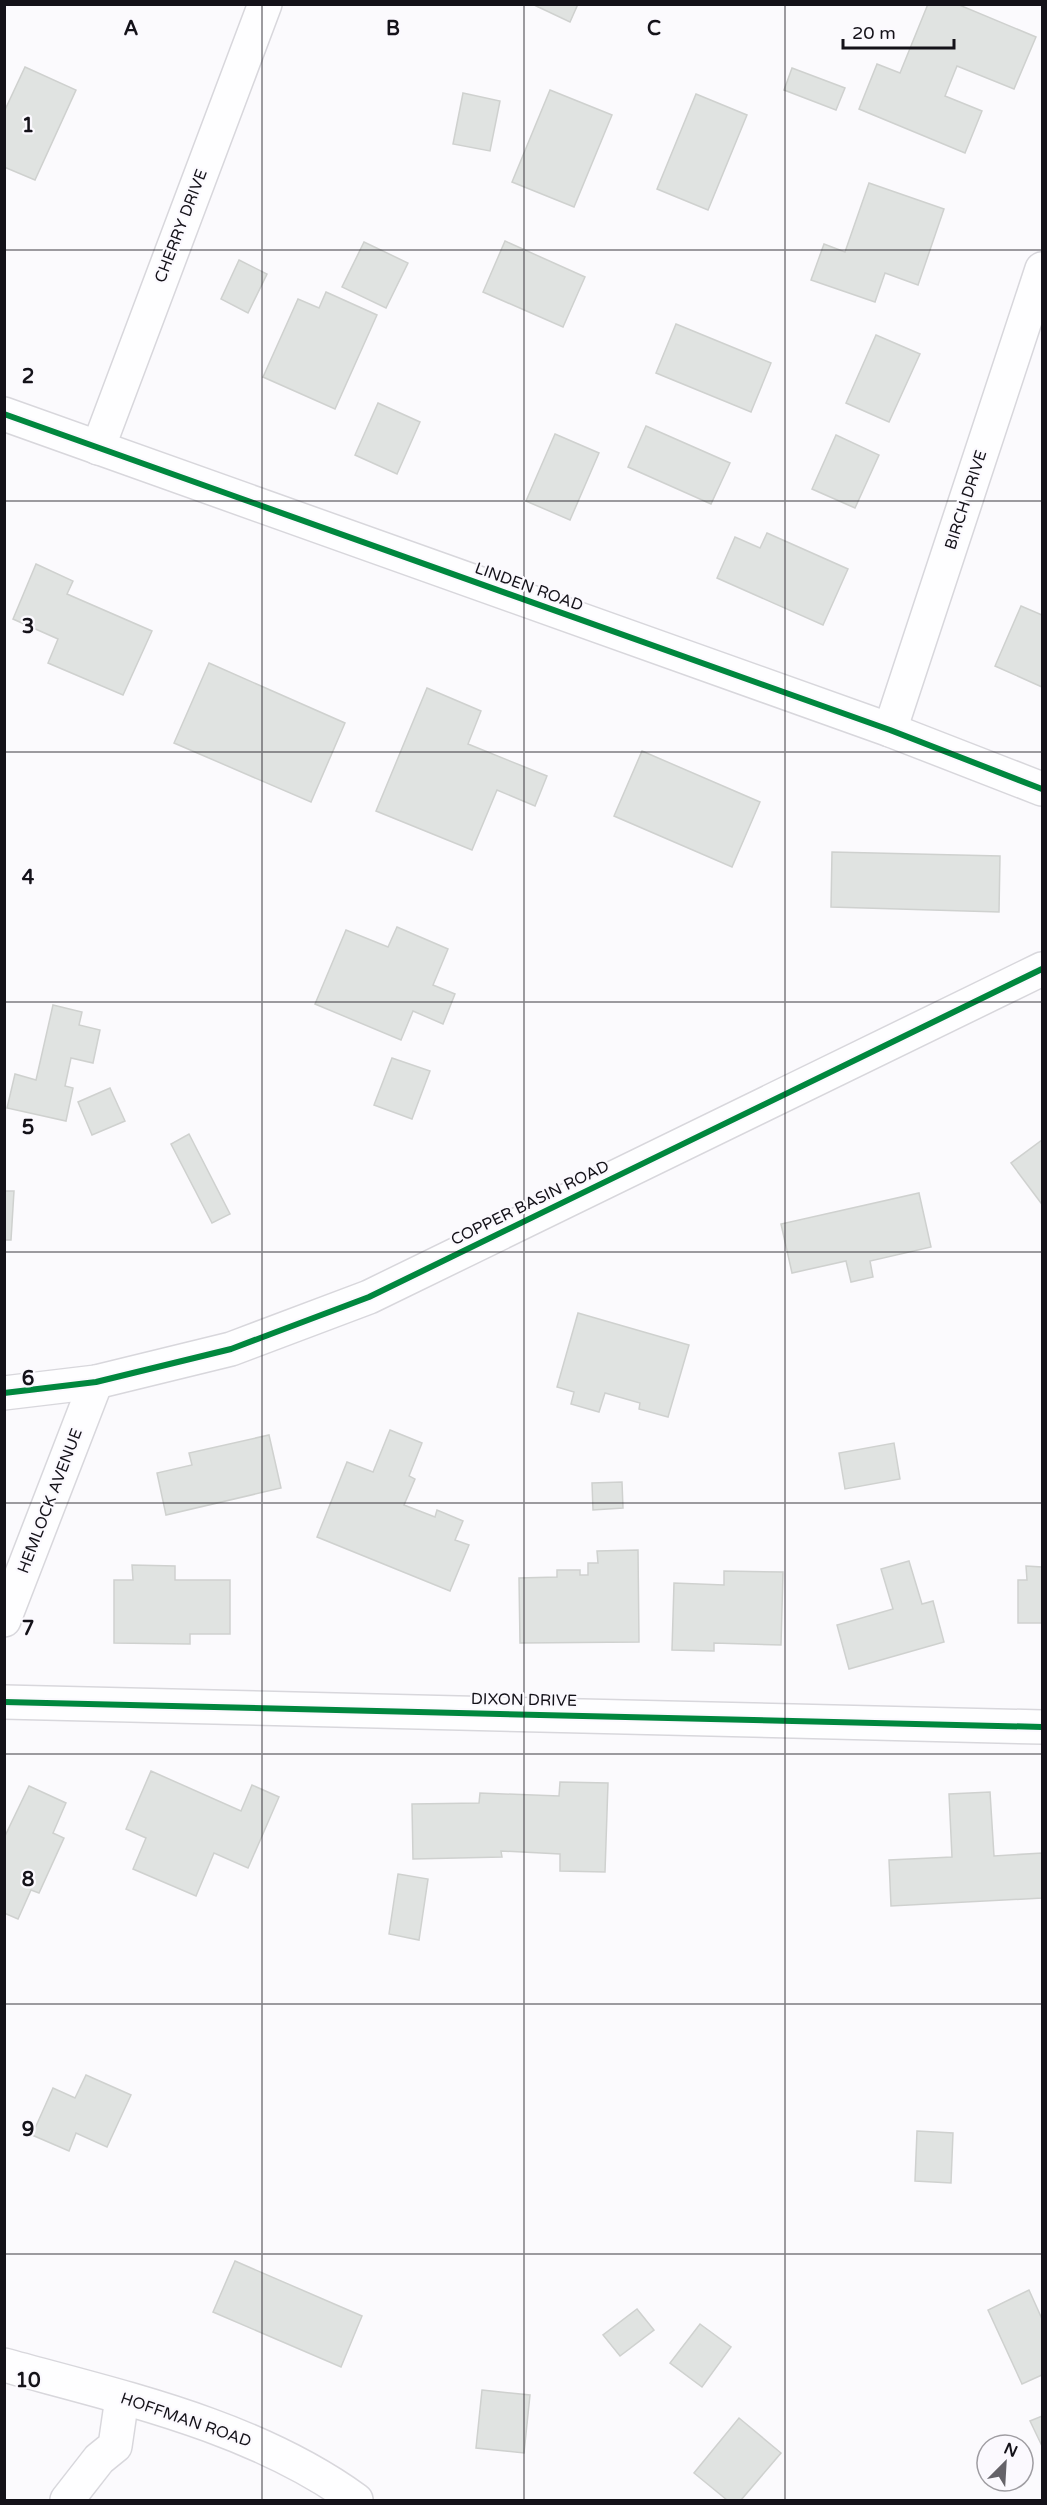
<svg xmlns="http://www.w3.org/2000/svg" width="1047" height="2505" viewBox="0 0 1047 2505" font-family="'Varela Round',sans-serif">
	<rect width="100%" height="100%" fill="#fbfafd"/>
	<g fill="#e0e3e1" stroke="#cfd1cf" stroke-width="1.5">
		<polygon points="532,4 578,4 570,22"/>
		<polygon points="928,4 957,4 1036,37 1014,89 957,66 945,96 982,111 965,153 859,109 877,64 900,73"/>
		<polygon points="25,67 76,90 35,180 4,167 4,112"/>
		<polygon points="792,68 845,88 836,110 784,90"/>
		<polygon points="550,90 612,115 574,207 512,182"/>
		<polygon points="463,93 500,101 490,151 453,144"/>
		<polygon points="696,94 747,115 708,210 657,189"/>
		<polygon points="869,183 944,209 918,285 885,273 875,302 811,280 824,244 845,252"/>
		<polygon points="505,241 585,277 563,327 483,292"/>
		<polygon points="364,242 408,263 386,308 342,287"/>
		<polygon points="239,260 267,274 248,313 221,299"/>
		<polygon points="326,292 377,315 335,409 263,377 298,299 319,308"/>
		<polygon points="676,324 771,363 751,412 656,373"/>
		<polygon points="876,335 920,354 889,422 846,403"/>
		<polygon points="378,403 420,422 397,474 355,455"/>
		<polygon points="646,426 730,463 711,504 628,467"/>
		<polygon points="555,434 599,453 570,520 526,501"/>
		<polygon points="836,435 879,455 855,508 812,489"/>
		<polygon points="767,533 848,569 823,625 717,578 735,537 760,548"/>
		<polygon points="36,564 73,581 67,594 152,631 123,695 48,663 58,639 13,619"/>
		<polygon points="1021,606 1042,615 1042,687 995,666"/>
		<polygon points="209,663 345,723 311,802 174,743"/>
		<polygon points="427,688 481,711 468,744 547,776 535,806 497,790 472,850 376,811"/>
		<polygon points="642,751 760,802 732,867 614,816"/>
		<polygon points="832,852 1000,856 999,912 831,907"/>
		<polygon points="397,927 448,949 433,985 455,994 443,1024 413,1011 401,1040 315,1004 346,930 388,947"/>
		<polygon points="53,1005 82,1012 79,1025 100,1030 93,1063 71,1058 65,1086 73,1088 66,1121 7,1108 15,1074 36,1080"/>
		<polygon points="392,1058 430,1071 412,1119 374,1105"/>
		<polygon points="110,1088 125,1121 92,1135 78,1102"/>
		<polygon points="189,1134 230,1214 212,1223 171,1144"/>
		<polygon points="1042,1140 1042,1201 1041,1203 1011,1163"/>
		<polygon points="4,1191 14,1191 11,1240 4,1240"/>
		<polygon points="919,1193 931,1247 870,1261 873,1277 851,1282 846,1261 792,1273 781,1224"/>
		<polygon points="578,1313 689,1345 668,1417 639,1409 640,1403 605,1393 599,1412 571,1404 574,1392 557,1387"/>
		<polygon points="390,1430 422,1443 409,1476 415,1479 404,1505 435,1517 437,1510 463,1521 455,1540 469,1545 450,1591 317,1537 347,1462 373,1472"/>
		<polygon points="269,1435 281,1488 166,1515 157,1473 192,1465 189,1453"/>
		<polygon points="894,1443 900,1479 845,1489 839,1453"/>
		<polygon points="622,1482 623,1508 593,1510 592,1483"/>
		<polygon points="638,1550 639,1642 520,1643 519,1578 557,1577 557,1570 580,1570 580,1575 588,1575 588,1563 598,1563 597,1551"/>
		<polygon points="909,1561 922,1604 933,1601 944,1642 849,1669 837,1625 893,1609 881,1569"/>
		<polygon points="132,1565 175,1566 175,1580 230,1580 230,1634 190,1634 190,1644 114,1643 114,1580 133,1580"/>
		<polygon points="1026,1566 1042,1567 1042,1638 1042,1623 1018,1623 1018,1580 1027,1580"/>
		<polygon points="724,1571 783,1572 781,1645 714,1643 714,1651 672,1650 674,1583 724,1585"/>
		<polygon points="151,1771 241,1811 252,1785 279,1797 248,1868 214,1853 196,1896 133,1869 146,1838 126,1829"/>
		<polygon points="560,1782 608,1783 605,1872 560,1871 560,1854 501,1851 502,1857 413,1859 412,1804 479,1803 480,1793 559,1796"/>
		<polygon points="29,1786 66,1803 53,1833 64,1838 39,1893 31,1890 18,1919 4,1913 4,1838"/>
		<polygon points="990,1792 994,1856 1042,1853 1042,1898 891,1906 889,1860 952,1857 949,1794"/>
		<polygon points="398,1874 428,1879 419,1940 389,1934"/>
		<polygon points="86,2075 131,2095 107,2147 76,2133 69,2151 32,2135 53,2088 75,2098"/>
		<polygon points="917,2131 953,2133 951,2183 915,2181"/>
		<polygon points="235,2261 362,2316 341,2367 213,2312"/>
		<polygon points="1029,2290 1042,2319 1042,2375 1022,2384 988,2310"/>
		<polygon points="637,2309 654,2330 620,2356 603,2335"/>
		<polygon points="700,2324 731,2347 702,2387 670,2363"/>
		<polygon points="482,2390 530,2395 524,2453 476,2448"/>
		<polygon points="1042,2416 1042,2446 1030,2421"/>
		<polygon points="739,2418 781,2453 741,2500 727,2500 694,2473"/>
	</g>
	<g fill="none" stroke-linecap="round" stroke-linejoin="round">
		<g stroke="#d8d7dc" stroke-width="36">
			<g id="street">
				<polyline points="4,414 890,730 1042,789"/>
				<polyline points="98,448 265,4"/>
				<polyline points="890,730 1042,269"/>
				<polyline points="4,1620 96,1382"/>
				<polyline points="4,1702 1042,1727"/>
				<path d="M4,2365C124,2398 254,2426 356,2500"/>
				<polyline points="67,2500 99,2459 115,2446 122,2398"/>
			</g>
		</g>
		<g stroke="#d8d7dc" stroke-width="36">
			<polyline id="secondary" points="4,1393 96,1382 231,1349 369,1297 1042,969"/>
		</g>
		<use href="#street" stroke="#fefeff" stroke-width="33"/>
		<use href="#secondary" stroke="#fefeff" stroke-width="33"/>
		<g stroke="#fbf9fe" stroke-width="10">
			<g id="cycleway">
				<polyline points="4,414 890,730 1042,789"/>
				<polyline points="4,1393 96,1382 231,1349 369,1297 1042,969"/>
				<polyline points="4,1702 1042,1727"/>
			</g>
		</g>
		<use href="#cycleway" stroke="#00873e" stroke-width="6"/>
	</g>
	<path fill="none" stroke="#141219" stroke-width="1.5" stroke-opacity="0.55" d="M262,4V2500M524,4V2500M785,4V2500M4,250H1042M4,501H1042M4,752H1042M4,1002H1042M4,1252H1042M4,1503H1042M4,1754H1042M4,2004H1042M4,2254H1042"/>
	<g text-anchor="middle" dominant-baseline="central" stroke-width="4.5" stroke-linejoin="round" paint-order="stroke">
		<g font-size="16" fill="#141219" stroke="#fbf9fe">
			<text transform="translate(181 226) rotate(-69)">CHERRY DRIVE</text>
			<text transform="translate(966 500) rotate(-72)">BIRCH DRIVE</text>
			<text transform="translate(529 587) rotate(20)">LINDEN ROAD</text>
			<text transform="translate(530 1203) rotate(-26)">COPPER BASIN ROAD</text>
			<text transform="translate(50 1501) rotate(-69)">HEMLOCK AVENUE</text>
			<text transform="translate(524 1700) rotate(1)">DIXON DRIVE</text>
			<text transform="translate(186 2420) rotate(19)">HOFFMAN ROAD</text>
		</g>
	</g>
	<g font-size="20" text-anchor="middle" font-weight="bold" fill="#141219" stroke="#fbf9fe" stroke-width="4.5" stroke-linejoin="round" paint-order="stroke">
		<text x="131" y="35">A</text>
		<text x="393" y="35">B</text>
		<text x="654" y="35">C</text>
		<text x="28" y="132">1</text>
		<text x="28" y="383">2</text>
		<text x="28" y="633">3</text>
		<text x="28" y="884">4</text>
		<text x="28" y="1134">5</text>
		<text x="28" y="1385">6</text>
		<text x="28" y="1635">7</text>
		<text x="28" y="1886">8</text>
		<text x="28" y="2136">9</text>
		<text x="28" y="2387">10</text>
	</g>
	<rect width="1047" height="2505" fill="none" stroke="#141219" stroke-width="12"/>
	<g transform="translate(1005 2463) rotate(24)"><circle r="28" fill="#fbf9fe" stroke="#9f9da2" stroke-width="1.5"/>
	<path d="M0-4.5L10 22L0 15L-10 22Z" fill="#656369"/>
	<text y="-9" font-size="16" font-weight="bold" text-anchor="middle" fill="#141219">N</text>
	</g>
	<path d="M843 39v9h111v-9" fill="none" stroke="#141219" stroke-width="3"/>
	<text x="852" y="39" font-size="18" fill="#141219" stroke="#fbf9fe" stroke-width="4.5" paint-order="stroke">20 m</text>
</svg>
